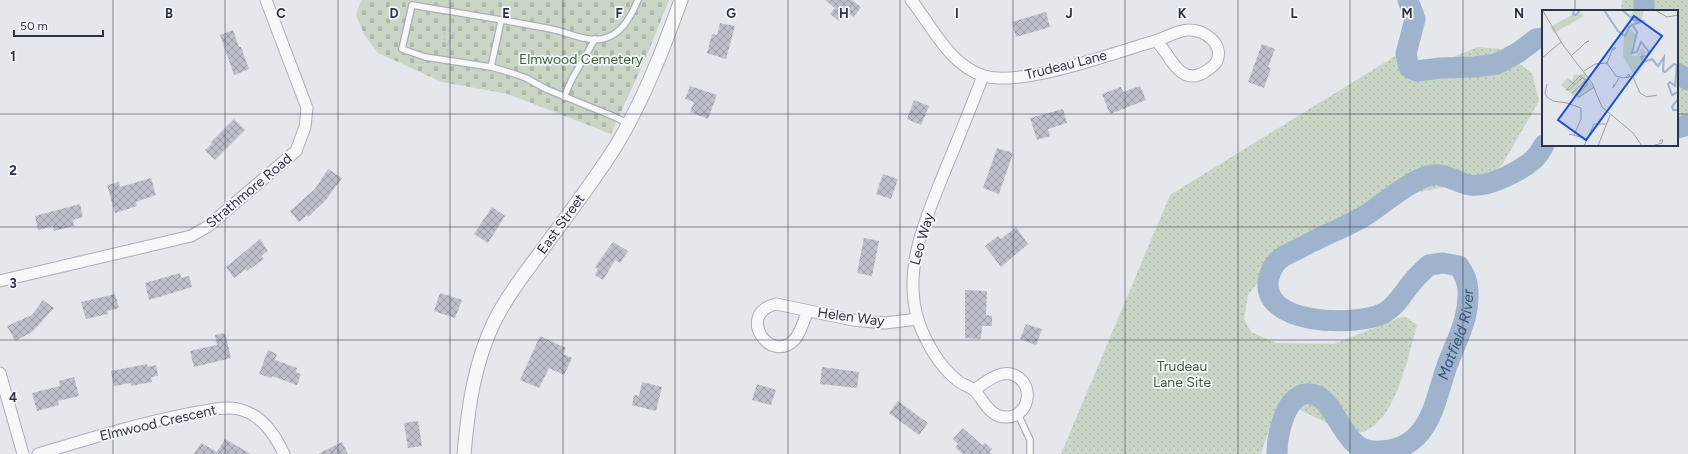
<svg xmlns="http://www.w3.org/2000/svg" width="1688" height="454" viewBox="0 0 1688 454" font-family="Figtree,sans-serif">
	<defs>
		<pattern id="cemetery-stones" width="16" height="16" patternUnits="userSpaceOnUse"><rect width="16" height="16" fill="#c9d6c5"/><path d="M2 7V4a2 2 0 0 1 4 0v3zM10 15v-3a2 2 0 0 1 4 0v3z" fill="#adb8ab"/></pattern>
		<pattern id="park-dots" width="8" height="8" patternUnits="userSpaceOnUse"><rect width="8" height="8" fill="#c9d6c5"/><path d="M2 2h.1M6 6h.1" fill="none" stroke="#adb8ab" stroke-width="1.8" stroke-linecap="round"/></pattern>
		<pattern id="building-cross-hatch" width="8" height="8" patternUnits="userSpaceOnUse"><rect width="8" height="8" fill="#bbc0ca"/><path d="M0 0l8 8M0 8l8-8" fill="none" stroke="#989da6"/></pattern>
	</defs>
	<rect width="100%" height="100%" fill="#e4e7ec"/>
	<polygon fill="url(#cemetery-stones)" points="361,0 669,0 647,55 611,134 508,94 442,82 378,53 364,34 356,15"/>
	<g fill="url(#park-dots)">
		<polygon points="1622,0 1688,0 1688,118 1677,136 1677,11 1621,11"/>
		<path d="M1410,47L1415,61L1427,67L1478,47L1500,49L1532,73L1539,101L1502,165L1483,180L1414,193L1346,214L1272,265L1248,295L1244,319L1251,332L1277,343L1334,344L1404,316L1417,325C1408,355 1394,435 1353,433C1343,432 1305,412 1294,407L1285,409L1273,417L1261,454H1061L1170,195Z"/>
	</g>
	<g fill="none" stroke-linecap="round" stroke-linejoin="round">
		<g stroke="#9fb4cc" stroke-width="21">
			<polyline points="1408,0 1415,19 1406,54 1409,67 1417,71 1440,68 1474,67 1497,64 1519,52 1536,39 1543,38"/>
			<polyline points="1644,0 1644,11"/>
			<polyline points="1677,73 1688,80"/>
			<polyline points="1677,128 1688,125"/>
			<path id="s1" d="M1277,454C1277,437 1284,398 1305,394C1336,389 1339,450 1373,451C1390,452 1405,448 1417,436C1437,415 1439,383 1450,358C1459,335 1469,317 1468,291C1468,281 1464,274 1459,266L1443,263L1429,265C1424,270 1419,274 1414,280C1404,291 1398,305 1384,313C1356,327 1257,326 1269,277C1273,263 1279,258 1292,252C1300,249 1306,244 1314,241C1330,233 1347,226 1363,217C1380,207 1413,177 1432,175C1445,173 1458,183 1470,185C1488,188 1520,171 1533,160C1538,156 1541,150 1544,145"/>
		</g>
	</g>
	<g fill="url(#building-cross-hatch)">
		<polygon points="825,0 852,0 861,7 854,17 846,12 839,21 830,14 835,8"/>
		<polygon points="1046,12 1050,27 1016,37 1012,22"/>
		<polygon points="720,23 735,26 726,59 707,53 712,34 717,35"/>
		<polygon points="233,30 239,47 241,47 249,69 234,75 220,35"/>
		<polygon points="1262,44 1275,49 1268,67 1271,68 1264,88 1248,82"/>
		<polygon points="690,86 717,95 708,119 690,112 694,102 685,99"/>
		<polygon points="1140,86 1146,100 1110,114 1102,94 1121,87 1123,92"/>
		<polygon points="914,100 929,106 921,125 907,119"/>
		<polygon points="1063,109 1067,123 1048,129 1050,136 1037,140 1030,118"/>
		<polygon points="234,119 245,130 215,160 205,150 212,144 211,142"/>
		<polygon points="997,148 1013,153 999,194 983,188"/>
		<polygon points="328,169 342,178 325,201 308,217 307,215 299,222 290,211 315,189"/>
		<polygon points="883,174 898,179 891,199 876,194"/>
		<polygon points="151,178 156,195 136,202 137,206 115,213 107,185 119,182 120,187"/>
		<polygon points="80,204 83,217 73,220 74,226 54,231 53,226 38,230 35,216"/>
		<polygon points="492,207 505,216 488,243 474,234"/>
		<polygon points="1016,227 1028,244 1001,267 985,246 998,236 1001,239"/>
		<polygon points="864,238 879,241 872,276 857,273"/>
		<polygon points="260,239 268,251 261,256 264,259 247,271 246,269 234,278 226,267"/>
		<polygon points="613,242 628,251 620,263 615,260 603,280 595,275 598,269 595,267"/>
		<polygon points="180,273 181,278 189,276 192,287 149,300 145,283"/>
		<polygon points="965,290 987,291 986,315 992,316 992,326 982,326 981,339 965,338"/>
		<polygon points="440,293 462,300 455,318 434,311"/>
		<polygon points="115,294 119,308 107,311 108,314 86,319 81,302"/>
		<polygon points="43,300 54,308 32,332 15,341 7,326 32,315"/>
		<polygon points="1026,324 1042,329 1036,345 1020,339"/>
		<polygon points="225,333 231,358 194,367 190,351 217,345 215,335"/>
		<polygon points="540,336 566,348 563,354 572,358 564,375 549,368 539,388 520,380"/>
		<polygon points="268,350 277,354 275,360 297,368 296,372 301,374 297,385 272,376 271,378 259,374"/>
		<polygon points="147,364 148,367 156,365 158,376 151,377 152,382 131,386 131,383 114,386 111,371"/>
		<polygon points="822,367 859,372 857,388 820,384"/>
		<polygon points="74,377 79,396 58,401 59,405 37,411 32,393 60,386 59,381"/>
		<polygon points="642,382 662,387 656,411 632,405 634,395 639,396"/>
		<polygon points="757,384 776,390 771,405 752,400"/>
		<polygon points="898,401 928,423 919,435 889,413"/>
		<polygon points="418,421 422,446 408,448 404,423"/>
		<polygon points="963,428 982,445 985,443 992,449 989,452 992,454 963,454 955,447 958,444 953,439"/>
		<polygon points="225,439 251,454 194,454 201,443 217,452"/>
		<polygon points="342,442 348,454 318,454"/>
	</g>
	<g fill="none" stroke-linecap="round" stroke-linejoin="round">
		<g stroke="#a9aeb7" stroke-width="8">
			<g id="service">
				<polyline points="491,67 501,21"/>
				<polyline points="564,97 572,79 595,39"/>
				<path d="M628,124L615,117L546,89L526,78L512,73L491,67L425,57L402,49L412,5C459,13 505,20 551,29C567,32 586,42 602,39C622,35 631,16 638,0"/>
				<polyline points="1018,414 1030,440 1030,454"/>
			</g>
		</g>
		<g stroke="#a9aeb7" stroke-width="13">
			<g id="minor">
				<path d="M911,0C932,26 949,65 984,76C1023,87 1113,53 1155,41C1166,38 1177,30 1189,30C1204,30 1224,43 1217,61C1214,66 1208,70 1203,73C1178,86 1170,53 1156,41"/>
				<polyline points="0,281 191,236 207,227 296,151 305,127 307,108 266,0"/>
				<path d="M808,311C804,319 801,332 795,339C771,366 735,314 776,304L853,320L885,323L918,319"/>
				<polyline points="0,373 23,454"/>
				<path d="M974,390C985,383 1000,369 1014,375C1036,384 1029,418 1006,417C990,417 984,401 975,391C970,386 962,385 957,380C939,366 925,341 918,320C902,267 927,216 946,168C959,137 971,107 983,76"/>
				<path d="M38,454C91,438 144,422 198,412C211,410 225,406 238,409C261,414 274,433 284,454"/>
			</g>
		</g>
		<g stroke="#a9aeb7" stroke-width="15">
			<path id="tertiary" d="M464,454C468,408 474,364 494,322C507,296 525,273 542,250C567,216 593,182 616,146C643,101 663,50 681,0"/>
		</g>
		<g stroke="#c2c5cb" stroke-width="2" stroke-dasharray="3 3" stroke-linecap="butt">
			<polyline points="450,30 452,20"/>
			<circle cx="449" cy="36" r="5.5"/>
			<polyline points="447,52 448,41"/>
		</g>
		<use href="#service" stroke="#f7f8fa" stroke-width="5.5"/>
		<use href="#minor" stroke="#f7f8fa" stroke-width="11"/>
		<use href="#tertiary" stroke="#f7f8fa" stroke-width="13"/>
	</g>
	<path fill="none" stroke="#2b3445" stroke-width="1" stroke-opacity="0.55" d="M113,0V454M225,0V454M338,0V454M450,0V454M563,0V454M675,0V454M788,0V454M900,0V454M1013,0V454M1125,0V454M1238,0V454M1350,0V454M1463,0V454M1575,0V11M0,114H1543M1677,114H1688M1575,145V454M0,227H1688M0,340H1688"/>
	<g text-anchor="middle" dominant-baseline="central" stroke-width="3.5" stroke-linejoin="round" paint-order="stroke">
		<g font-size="14" fill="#3f6138" stroke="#f4f6f9">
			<text x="581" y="59">Elmwood Cemetery</text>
			<text x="1182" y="366">Trudeau<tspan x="1182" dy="16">Lane Site</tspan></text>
		</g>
		<g font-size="14" fill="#2b3445" stroke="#f4f6f9">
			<text transform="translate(1066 65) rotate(-14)">Trudeau Lane</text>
			<text transform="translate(249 191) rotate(-40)">Strathmore Road</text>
			<text transform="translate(561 224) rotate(-54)">East Street</text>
			<text transform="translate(922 239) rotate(-74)">Leo Way</text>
			<text transform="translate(851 317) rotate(8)">Helen Way</text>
			<text transform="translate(158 423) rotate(-13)">Elmwood Crescent</text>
		</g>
		<g font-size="15" font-style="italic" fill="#34527a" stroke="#f4f6f9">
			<text stroke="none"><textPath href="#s1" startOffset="322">Matfield River</textPath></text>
		</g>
	</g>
	<g transform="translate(1542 10)">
		<rect width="136" height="136" fill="#e4e7ec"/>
		<path d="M43,64L52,78L36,89L19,75L26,68L30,72L32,65Z" fill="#c9d6c5"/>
		<path d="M93,0H102L98,15L87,8ZM37,1L42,6L12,23L8,17ZM89,19L94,26L90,36V46H95L100,37L104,43L99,50L103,54L93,67L81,46L82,25Z" fill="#c9d6c5"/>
		<path fill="none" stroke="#9fb4cc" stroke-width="2" d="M32,0L31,4L34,5L38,0M62,0L76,21L83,26L88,16L100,11L92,10L80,0M91,16L95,22L90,43L95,42L99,32L107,42L105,46L99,47L102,52L110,49L116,56L122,47L121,61L123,62L132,54L135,55L133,76L128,72L126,74L130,85L136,82M136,89L130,97L131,100H136"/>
		<path fill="none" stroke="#9a9fa9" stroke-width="1" d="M113,0L125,7L136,5M1,1L21,35L50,73L60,97L91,123L100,136M30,45L38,38L44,32L47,31L43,33M0,48L19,32M65,53L74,66L82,68L87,67V64L84,67M42,61L53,54L65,53L71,38H74L71,40M87,66L91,67L98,83L105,87L115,85M45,69V75L35,85L37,87L52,77M27,70L31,73L38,66L44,70L30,83L33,81M5,74L3,83L5,87L11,91L25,93L39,98V109L32,125M33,74L31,73L24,80H27L40,68M72,74L71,78L77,68M27,124L46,129M42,136L52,114H64M56,136L68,105M110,136L120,133L121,130H118V132"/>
		<path fill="#1d4ed8" fill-opacity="0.15" stroke="#1d4ed8" stroke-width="2" d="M92,6L120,26L44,130L16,110Z"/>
		<rect width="136" height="136" fill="none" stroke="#2b3445" stroke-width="2"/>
	</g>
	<g font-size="13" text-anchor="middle" font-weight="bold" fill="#2b3445" stroke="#f4f6f9" stroke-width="3.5" stroke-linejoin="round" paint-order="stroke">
		<text x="169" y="18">B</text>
		<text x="281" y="18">C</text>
		<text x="394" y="18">D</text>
		<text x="506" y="18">E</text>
		<text x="619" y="18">F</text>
		<text x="731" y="18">G</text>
		<text x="844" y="18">H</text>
		<text x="957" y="18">I</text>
		<text x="1069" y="18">J</text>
		<text x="1182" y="18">K</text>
		<text x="1294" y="18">L</text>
		<text x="1407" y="18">M</text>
		<text x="1519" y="18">N</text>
		<text x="13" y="61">1</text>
		<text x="13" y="175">2</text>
		<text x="13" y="288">3</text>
		<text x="13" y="402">4</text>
	</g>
	<path d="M14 30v6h89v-6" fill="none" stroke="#2b3445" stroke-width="2"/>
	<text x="20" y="30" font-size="12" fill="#2b3445" stroke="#f4f6f9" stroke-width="3" paint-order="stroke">50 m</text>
</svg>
